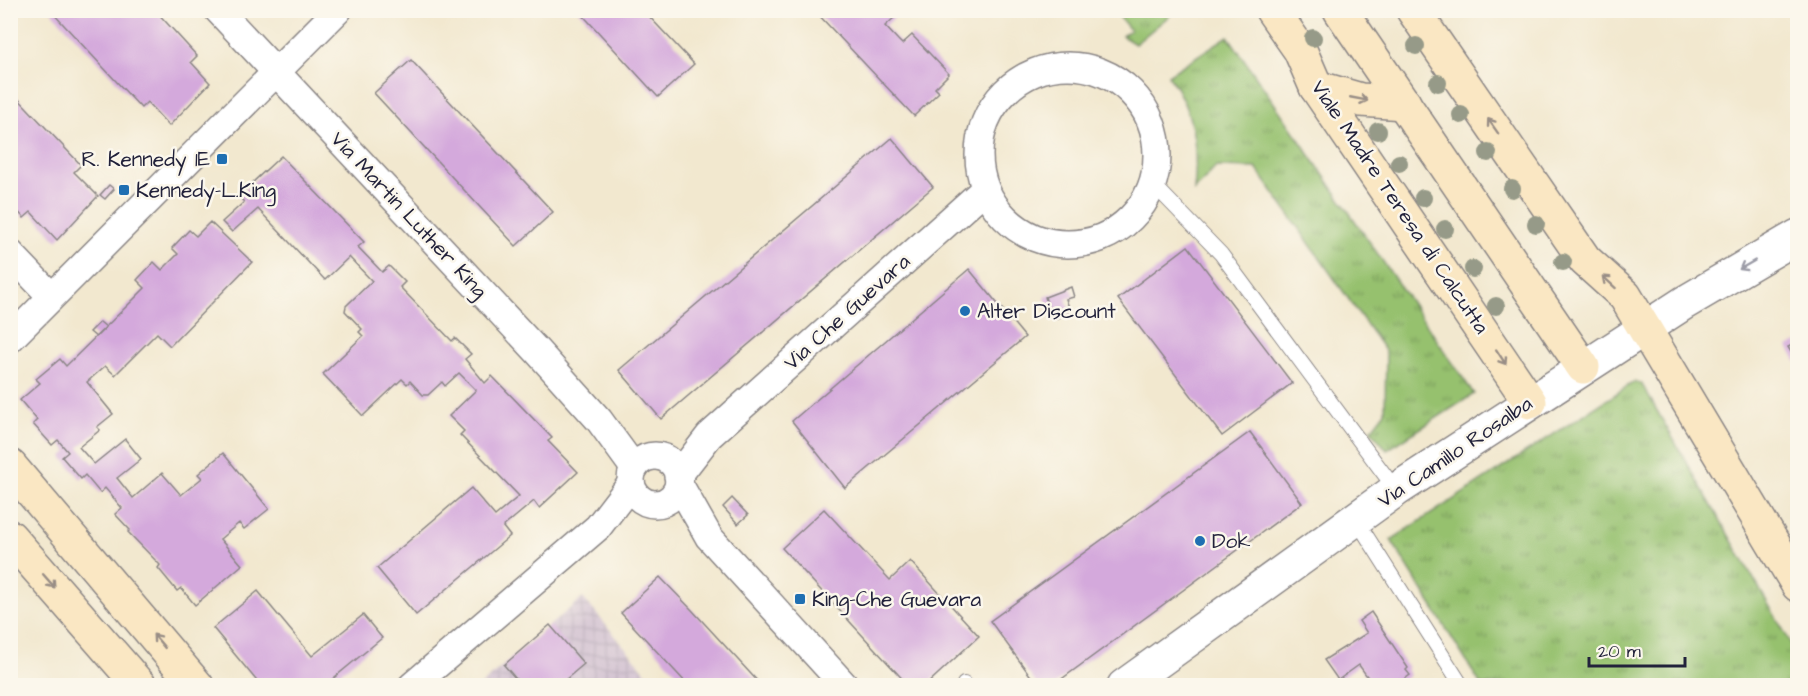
<svg xmlns="http://www.w3.org/2000/svg" width="1808" height="696" viewBox="0 0 1808 696" font-family="'Architects Daughter',sans-serif">
	<defs>
		<pattern id="industrial-grid" width="8" height="8" patternUnits="userSpaceOnUse" patternTransform="scale(1.5)"><rect width="8" height="8" fill="#cfbdcf"/><path d="M0 4h8M4 0v8" fill="none" stroke="#b1a2b3"/></pattern>
		<pattern id="grass-tufts" width="24" height="20" patternUnits="userSpaceOnUse" patternTransform="scale(1.5)"><rect width="24" height="20" fill="#96c16e"/><path d="M3 7l-1-3M5 7V3M7 7l1-3M15 17l-1-3M17 17v-4M19 17l1-3" fill="none" stroke="#7a9c5c"/></pattern>
	</defs>
	<rect width="100%" height="100%" fill="#fbf7ec"/>
	<filter id="ink" filterUnits="userSpaceOnUse"><feTurbulence type="fractalNoise" baseFrequency=".0167" numOctaves="2"/><feDisplacementMap in="SourceGraphic" scale="12" xChannelSelector="R" yChannelSelector="G"/><feConvolveMatrix kernelMatrix="1 2 1 2 8 2 1 2 1" color-interpolation-filters="sRGB"/></filter>
	<filter id="wash" filterUnits="userSpaceOnUse"><feTurbulence type="fractalNoise" baseFrequency=".008" numOctaves="4" result="noise"/><feDisplacementMap in="SourceGraphic" scale="24" xChannelSelector="R" yChannelSelector="G"/><feGaussianBlur stdDeviation="1.35" result="paint"/><feColorMatrix in="noise" values="0 0 0 0 0 0 0 0 0 0 0 0 0 0 0 0 0 1.4 0 .05"/><feComposite in="paint" operator="in"/></filter>
	<g filter="url(#wash)">
		<rect width="100%" height="100%" fill="#f2e8cf"/>
		<polygon fill="url(#industrial-grid)" points="583,598 657,685 480,686 550,625"/>
		<g fill="url(#grass-tufts)" stroke="#5c7254" stroke-width="1.5">
			<polygon points="1115,11 1175,11 1135,44 1122,36 1130,30"/>
			<path d="M1228,36L1474,394L1387,450L1371,430L1385,412L1386,352L1256,168L1216,167L1194,191C1198,148 1195,112 1168,75Z"/>
			<polygon points="1634,382 1641,383 1797,654 1797,685 1481,685 1391,540"/>
		</g>
		<g id="blocks">
			<g fill="#d4a9dc">
				<polygon points="50,10 155,10 197,56 191,62 210,83 169,126 147,102 141,108"/>
				<polygon points="578,10 643,10 694,64 658,97"/>
				<polygon points="814,10 889,10 895,17 885,26 898,40 902,44 912,35 949,74 935,88 939,92 914,116"/>
				<polygon points="411,60 553,212 516,246 374,93"/>
				<polygon points="10,90 81,165 74,172 98,196 57,240 31,212 24,218 10,203"/>
				<polygon points="892,138 933,187 661,419 619,370"/>
				<polygon points="281,156 364,242 358,247 382,272 389,266 405,282 400,287 452,341 455,338 471,354 465,359 485,383 492,376 552,438 548,441 578,472 539,508 534,501 503,527 510,536 416,615 377,568 471,488 495,516 519,496 460,435 464,431 449,416 476,390 459,373 445,386 442,382 428,395 423,395 410,381 407,384 402,379 363,416 323,374 363,336 359,332 362,329 345,311 346,306 372,281 349,257 325,280 258,209 232,232 222,222 244,202 238,196"/>
				<polygon points="109,185 114,189 105,199 100,195"/>
				<polygon points="210,222 252,262 170,346 157,333 115,375 105,366 87,382 113,414 97,427 100,430 79,447 94,464 125,439 141,459 117,478 133,498 162,473 181,495 202,478 198,474 223,453 269,509 244,529 239,523 220,539 242,565 195,605 181,588 177,591 158,568 160,565 128,532 130,530 115,514 122,508 105,488 100,493 85,475 81,479 62,457 68,452 58,440 52,445 33,424 37,420 20,400 40,383 36,379 60,359 66,366 128,305 145,288 137,280 154,262 162,270 178,254 172,248 189,230 196,236"/>
				<polygon points="1188,246 1292,383 1222,436 1118,299"/>
				<polygon points="969,269 1025,337 845,488 792,421"/>
				<polygon points="1071,287 1074,297 1066,299 1071,313 1052,320 1045,297"/>
				<polygon points="100,322 106,327 96,337 90,332"/>
				<polygon points="1798,342 1798,364 1788,347"/>
				<polygon points="1250,432 1302,503 1052,686 1038,686 990,621"/>
				<polygon points="732,498 748,515 738,524 723,507"/>
				<polygon points="824,509 890,580 910,561 979,636 925,686 909,686 782,548"/>
				<polygon points="660,577 692,610 762,686 689,686 621,613"/>
				<polygon points="258,591 312,656 363,615 382,638 324,686 261,686 213,628"/>
				<polygon points="1371,612 1408,668 1406,670 1410,675 1395,686 1384,681 1374,686 1359,665 1338,680 1324,660 1367,633 1359,621"/>
				<polygon points="550,625 584,664 558,686 522,686 504,665"/>
			</g>
		</g>
	</g>
	<g filter="url(#ink)">
		<use href="#blocks" fill-opacity="0" stroke="#8a8585" stroke-width="1.5"/>
		<g fill="none" stroke-linecap="round" stroke-linejoin="round">
			<g stroke="#8a8585" stroke-width="16">
				<g id="service">
					<polyline points="1153,184 1221,254 1396,490"/>
					<polyline points="1355,518 1462,686"/>
					<polyline points="964,684 965,686"/>
				</g>
			</g>
			<g stroke="#8a8585" stroke-width="30">
				<g id="minor">
					<polyline points="218,10 537,351 599,420 634,468"/>
					<circle cx="1068" cy="155" r="89"/>
					<polyline points="10,253 51,296"/>
					<polyline points="10,339 338,10"/>
					<circle cx="655" cy="480" r="24"/>
					<polyline points="678,476 709,436 985,189"/>
					<polyline points="679,484 709,537 845,686"/>
					<polyline points="412,686 598,527 631,484"/>
				</g>
			</g>
			<g stroke="#8a8585" stroke-width="36">
				<polyline id="tertiary" points="1124,686 1396,490 1684,303 1798,236"/>
			</g>
			<g stroke="#8a8585" stroke-width="36">
				<g id="secondary">
					<polyline points="1272,10 1300,50 1316,87 1530,402"/>
					<polyline points="1340,10 1583,367"/>
					<polyline points="1413,10 1585,260 1625,296 1798,585"/>
					<polyline points="1316,87 1361,100 1404,103"/>
					<polyline points="10,466 197,686"/>
					<polyline points="10,537 140,686"/>
				</g>
			</g>
			<use href="#service" stroke="#fff" stroke-width="14"/>
			<use href="#minor" stroke="#fff" stroke-width="27"/>
			<use href="#tertiary" stroke="#fff" stroke-width="33"/>
			<use href="#secondary" stroke="#fae7c3" stroke-width="33"/>
		</g>
		<g fill="#969a88">
			<circle cx="1313" cy="38" r="9"/>
			<circle cx="1416" cy="46" r="9"/>
			<circle cx="1438" cy="83" r="9"/>
			<circle cx="1461" cy="115" r="9"/>
			<circle cx="1378" cy="131" r="9"/>
			<circle cx="1488" cy="153" r="9"/>
			<circle cx="1399" cy="163" r="9"/>
			<circle cx="1512" cy="189" r="9"/>
			<circle cx="1423" cy="198" r="9"/>
			<circle cx="1536" cy="224" r="9"/>
			<circle cx="1445" cy="229" r="9"/>
			<circle cx="1563" cy="262" r="9"/>
			<circle cx="1473" cy="269" r="9"/>
			<circle cx="1496" cy="306" r="9"/>
		</g>
		<defs><path id="oneway-shaft" d="M-6 0H5M1.5-3L5.5 0L1.5 3" fill="none" stroke-width="1.6" stroke-linecap="round" stroke-linejoin="round" transform="scale(1.5)"/></defs>
		<g stroke="#998e86">
			<use href="#oneway-shaft" transform="translate(1359 99) rotate(11)"/>
			<use href="#oneway-shaft" transform="translate(1493 126) rotate(-125)"/>
			<use href="#oneway-shaft" transform="translate(1609 282) rotate(-138)"/>
			<use href="#oneway-shaft" transform="translate(1501 357) rotate(57)"/>
			<use href="#oneway-shaft" transform="translate(49 581) rotate(49)"/>
			<use href="#oneway-shaft" transform="translate(159 641) rotate(-130)"/>
		</g>
		<use stroke="#9c9ca7" href="#oneway-shaft" transform="translate(1747 265) rotate(150)"/>
	</g>
	<g fill="#1f6fb2" stroke="#fbf7ec" stroke-width="2">
		<rect x="216" y="153" width="12" height="12" rx="3"/>
		<rect x="118" y="184" width="12" height="12" rx="3"/>
		<circle cx="965" cy="311" r="6"/>
		<circle cx="1200" cy="541" r="6"/>
		<rect x="794" y="593" width="12" height="12" rx="3"/>
	</g>
	<g text-anchor="middle" dominant-baseline="central" stroke-width="5" stroke-linejoin="round" paint-order="stroke">
		<g font-size="21" fill="#22223b" stroke="#fbf7ec" text-anchor="start">
			<text x="210" y="159" text-anchor="end">R. Kennedy 1E</text>
			<text x="136" y="190">Kennedy-L.King</text>
			<text x="977" y="311">Alter Discount</text>
			<text x="1212" y="541">Dok</text>
			<text x="812" y="599">King-Che Guevara</text>
		</g>
		<g font-size="21" fill="#22223b" stroke="#fbf7ec">
			<text transform="translate(1400 207) rotate(56)">Viale Madre Teresa di Calcutta</text>
			<text transform="translate(409 215) rotate(47)">Via Martin Luther King</text>
			<text transform="translate(847 312) rotate(-42)">Via Che Guevara</text>
			<text transform="translate(1455 452) rotate(-34)">Via Camillo Rosalba</text>
		</g>
	</g>
	<rect width="1808" height="696" fill="none" stroke="#fbf7ec" stroke-width="36"/>
	<path d="M1589 657v9h96v-9" fill="none" stroke="#22223b" stroke-width="3"/>
	<text x="1598" y="657" font-size="18" fill="#22223b" stroke="#fbf7ec" stroke-width="4.5" paint-order="stroke">20 m</text>
</svg>
